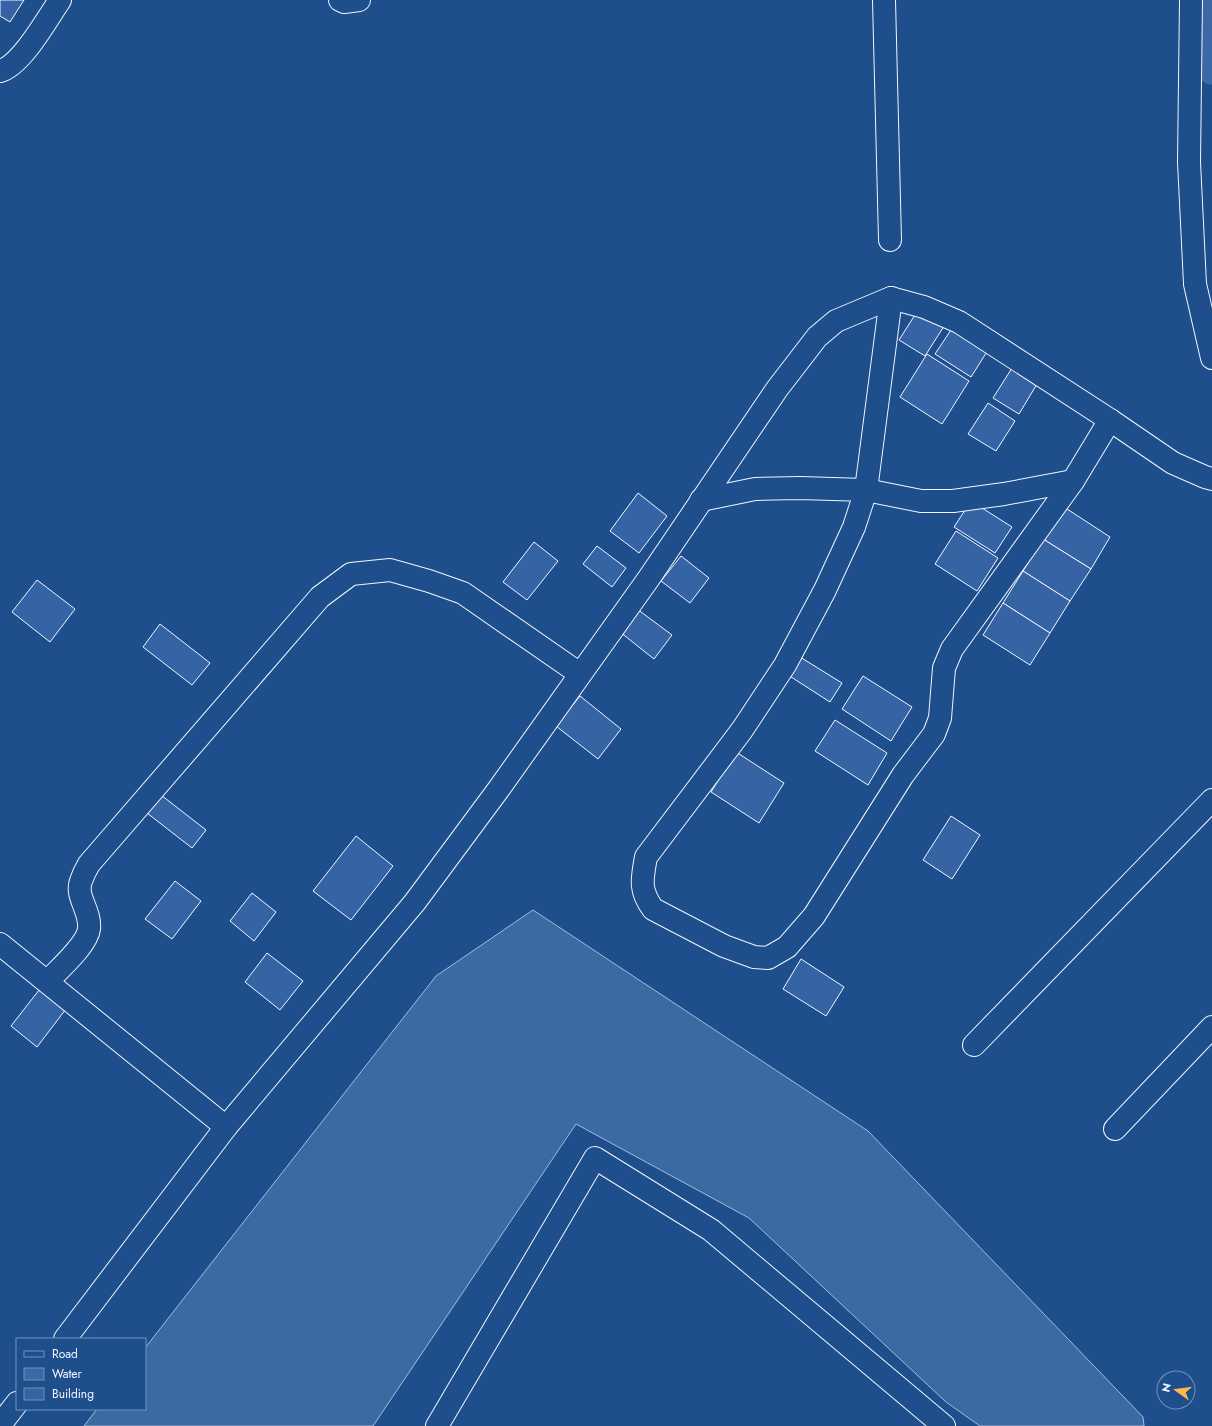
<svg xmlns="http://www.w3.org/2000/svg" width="1212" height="1426" viewBox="0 0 1212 1426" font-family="Jost,sans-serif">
	<rect width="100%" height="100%" fill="#1f4e8c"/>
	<polygon fill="#3b69a3" stroke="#a8bbd7" points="533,910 868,1131 1143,1417 1144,1426 980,1426 946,1402 749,1218 576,1124 373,1426 84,1426 97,1409 145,1409 145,1348 436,976"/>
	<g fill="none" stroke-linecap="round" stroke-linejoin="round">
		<polyline stroke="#3b69a3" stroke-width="29" points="1209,0 1208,10 1212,70"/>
	</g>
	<g fill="#3563a3" stroke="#f2f6ff">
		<polygon points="0,0 24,0 10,22 0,16"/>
		<polygon points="920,307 946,323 925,356 899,340"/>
		<polygon points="953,327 988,350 971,377 935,354"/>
		<polygon points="927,354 969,381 942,424 900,397"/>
		<polygon points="1012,368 1037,384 1019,414 993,398"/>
		<polygon points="988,403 1015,421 996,451 968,434"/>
		<polygon points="638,493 667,516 639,553 610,531"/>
		<polygon points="971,501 1012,527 995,553 954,527"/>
		<polygon points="1064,507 1110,537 1091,569 1043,539"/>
		<polygon points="956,531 998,558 977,591 935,564"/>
		<polygon points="1043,539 1091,569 1070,601 1023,571"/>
		<polygon points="534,542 558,561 527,600 503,582"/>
		<polygon points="597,546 626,568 612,587 583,564"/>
		<polygon points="681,556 709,578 690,603 661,581"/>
		<polygon points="1023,571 1070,601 1050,633 1003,603"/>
		<polygon points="37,580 75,609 50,642 12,612"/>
		<polygon points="1003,603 1050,633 1030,665 983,635"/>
		<polygon points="637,609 672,635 654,659 620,632"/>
		<polygon points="160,624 210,663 192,685 143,647"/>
		<polygon points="800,657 842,683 830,702 788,675"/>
		<polygon points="863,676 912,707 891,741 842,709"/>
		<polygon points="580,696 621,729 598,759 556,726"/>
		<polygon points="835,720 887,753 868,785 815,751"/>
		<polygon points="736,752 784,783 759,823 711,792"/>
		<polygon points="161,795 206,830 192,848 147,813"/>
		<polygon points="951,816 980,835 952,879 923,860"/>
		<polygon points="356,836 393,866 351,920 313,891"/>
		<polygon points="175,881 201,901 172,939 145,919"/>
		<polygon points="252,893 276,912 254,941 230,921"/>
		<polygon points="267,953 303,981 280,1010 245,982"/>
		<polygon points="801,959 844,987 826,1016 783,989"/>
		<polygon points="43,985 69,1005 37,1047 11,1026"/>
	</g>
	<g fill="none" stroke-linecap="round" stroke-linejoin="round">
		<g stroke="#f2f6ff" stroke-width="24">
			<g id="street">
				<polyline points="340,0 344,2 359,0"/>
				<polyline points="884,0 890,240"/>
				<polyline points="1191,0 1189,162 1195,284 1212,358"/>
				<path d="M0,71C21,66 47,19 60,0"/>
				<path d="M891,298L866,490L854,527L825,590L785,665L742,730L646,857C642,879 639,890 653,909L724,946L754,957L768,958L787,947L814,916L903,775L934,734L940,718L944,668L952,649L1073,481L1110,420"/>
				<polyline points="701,500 755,489 800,488 866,490 921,501 953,501 1004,494 1073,481"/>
				<polyline points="0,944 226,1127"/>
				<path d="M47,982C58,970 87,945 89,929C91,910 75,897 81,881C83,875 86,869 89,864L320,597L351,574L390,570L429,581L463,593L580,674"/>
				<polyline points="974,1045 1212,800"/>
				<polyline points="1115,1129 1212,1027"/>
				<polyline points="65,1339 226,1127 415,902 498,790 649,578 777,389 817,337 836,321 891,298 924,307 959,322 1110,420 1173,463 1205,477 1212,479"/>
				<polyline points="0,1425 17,1403"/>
				<polyline points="437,1426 595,1158 711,1230 944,1426"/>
			</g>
		</g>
		<use href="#street" stroke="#1f4e8c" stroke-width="22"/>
	</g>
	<rect x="16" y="1338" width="130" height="72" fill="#1f4e8c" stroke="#7391ba"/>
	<rect x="24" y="1351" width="20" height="6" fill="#1f4e8c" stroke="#7391ba"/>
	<text x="52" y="1358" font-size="12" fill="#f2f6ff">Road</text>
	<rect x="24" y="1368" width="20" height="12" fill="#3b69a3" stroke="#7391ba"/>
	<text x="52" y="1378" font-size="12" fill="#f2f6ff">Water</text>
	<rect x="24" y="1388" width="20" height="12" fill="#3563a3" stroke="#7391ba"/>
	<text x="52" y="1398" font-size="12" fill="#f2f6ff">Building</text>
	<g transform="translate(1176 1390) rotate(284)"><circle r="19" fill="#1f4e8c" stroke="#7391ba"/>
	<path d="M0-3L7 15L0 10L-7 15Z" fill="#ffb74d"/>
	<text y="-6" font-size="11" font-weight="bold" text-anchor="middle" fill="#f2f6ff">N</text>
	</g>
</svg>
